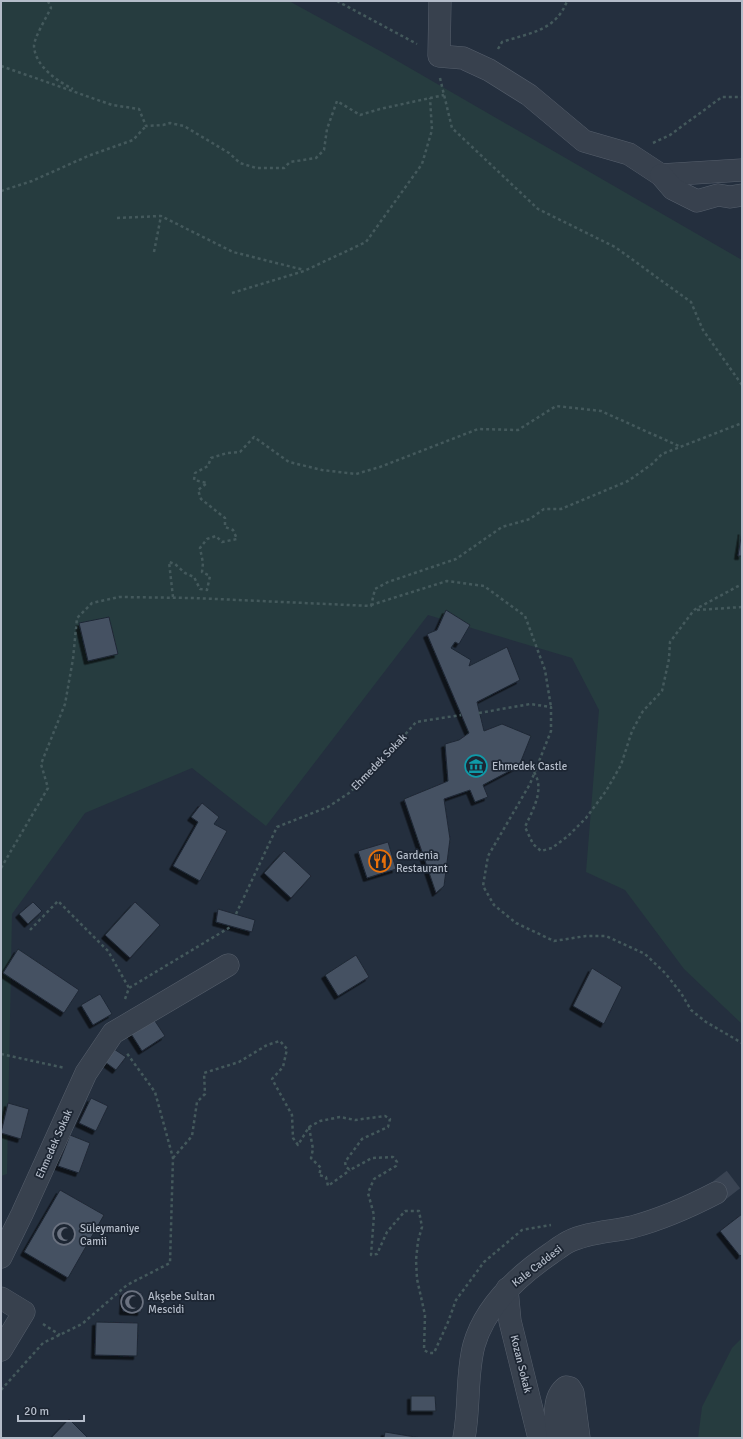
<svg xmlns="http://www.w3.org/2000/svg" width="743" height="1439" viewBox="0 0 743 1439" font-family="Signika,sans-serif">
	<defs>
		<filter id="shadow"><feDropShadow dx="-3.5" dy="3.5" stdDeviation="0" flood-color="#0009"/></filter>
	</defs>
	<rect width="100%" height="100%" fill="#242f3e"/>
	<g fill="#263c3f">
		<polygon points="1,1 289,1 382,52 742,260 742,1024 684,969 625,890 586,872 599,710 572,658 428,615 266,826 192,768 85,813 12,914 7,1174 1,1176"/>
		<polygon points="742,1338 742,1438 698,1438 702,1407 732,1348"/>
	</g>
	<g fill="#455162" stroke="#1f2835" filter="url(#shadow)">
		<polygon points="742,531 742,556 738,556"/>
		<polygon points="446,610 470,625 459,644 455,642 451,648 471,660 469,666 507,647 520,680 477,702 484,731 502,724 531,736 519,766 483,785 488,797 475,802 470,790 444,799 450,839 444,886 436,893 404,799 448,781 445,744 459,740 469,733 427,634 437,630"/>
		<polygon points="109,617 118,654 88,661 79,623"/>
		<polygon points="202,803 219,817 214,824 227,831 200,881 173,866 198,822 191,817"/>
		<polygon points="388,842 396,869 367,878 358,851"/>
		<polygon points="284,851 311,876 291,898 264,873"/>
		<polygon points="33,902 42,911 28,924 19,914"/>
		<polygon points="135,902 160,925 130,958 105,935"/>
		<polygon points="218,909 255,920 252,932 216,922"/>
		<polygon points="18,949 79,990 64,1013 3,973"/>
		<polygon points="356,955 369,977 338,996 325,975"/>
		<polygon points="592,968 622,987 604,1024 573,1006"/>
		<polygon points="100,994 112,1014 93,1025 81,1005"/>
		<polygon points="151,1015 165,1036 142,1051 128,1029"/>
		<polygon points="114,1049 126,1057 116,1070 105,1062"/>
		<polygon points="91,1098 108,1106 96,1131 79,1123"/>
		<polygon points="8,1103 29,1109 21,1139 1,1133"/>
		<polygon points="70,1135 90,1143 79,1173 58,1166"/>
		<polygon points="60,1190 104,1215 68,1278 24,1252"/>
		<polygon points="742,1214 742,1254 740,1256 720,1231"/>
		<polygon points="124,1292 142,1293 141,1312 123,1311"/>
		<polygon points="96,1322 138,1323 137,1356 95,1355"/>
		<polygon points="411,1396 435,1396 436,1411 411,1411"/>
		<polygon points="69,1419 88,1438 51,1438"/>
		<polygon points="385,1432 421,1438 384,1438"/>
	</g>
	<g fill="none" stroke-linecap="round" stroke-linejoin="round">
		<polyline stroke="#3a4453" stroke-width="22" stroke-dasharray="22 11" stroke-linecap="butt" points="716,1193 742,1173"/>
		<g stroke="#565f6c" stroke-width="23">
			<g id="minor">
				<polyline points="440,1 439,56 463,58 489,70 529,95 584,141 629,154 661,175 742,170"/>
				<polyline points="661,175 673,189 697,201 718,195 730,197 742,195"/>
				<polyline points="1,1257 22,1214 86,1073 113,1033 228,965"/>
				<polyline points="507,1289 510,1321 539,1438"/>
				<polyline points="1,1298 24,1312 1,1350"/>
				<path d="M464,1438C470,1407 466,1375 474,1345C485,1306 518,1276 550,1254C556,1250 562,1245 568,1242C588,1232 611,1232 632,1227C662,1219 689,1207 716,1193"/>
				<path d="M558,1438C556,1422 551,1398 566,1387L570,1388L573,1393L579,1438"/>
			</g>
		</g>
		<g stroke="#44595c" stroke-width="2.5" stroke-dasharray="3 3" stroke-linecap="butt">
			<path d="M48,1L51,8C47,16 34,38 34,46C35,66 57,81 73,89"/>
			<polyline points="337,1 417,44"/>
			<path d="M498,49L502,42C529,33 556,31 567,1"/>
			<polyline points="1,66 112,105 139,109 146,126 163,125 170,123 184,126 229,153 240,163 256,168 284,168 290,162 316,158 324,150 327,129 337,101 360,115 380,109 444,95"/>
			<polyline points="440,78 452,128 538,209 615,247 691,302 703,330 742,385"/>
			<polyline points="653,143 670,135 722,97 742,97"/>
			<polyline points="1,191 32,181 88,156 133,140 146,126"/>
			<polyline points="117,218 161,216 233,252 304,270"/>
			<polyline points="154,252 161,216"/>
			<polyline points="232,293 304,271 366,242 422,164 432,130 430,98"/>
			<polyline points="173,597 169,562 175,564 185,573 194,577 200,589 207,590 210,576 202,572 203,563 200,548 207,539 216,536 222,542 237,539 233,530 225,527 225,518 201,499 198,490 207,483 194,480 195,473 208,466 211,458 227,453 240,452 254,437 289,462 322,470 356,474 380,467 478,429 518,430 556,406 601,411 681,447"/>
			<polyline points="371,605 447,581 484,586 525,616 545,670 551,707"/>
			<polyline points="697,610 742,607"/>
			<polyline points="479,713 530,704 551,707 551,731 530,784 488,856 483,886 494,905 516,923 554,941 586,936 606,936 645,954 665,973 681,993 691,1010 706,1022 742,1043"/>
			<path d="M534,772C545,790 533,809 525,827L533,844L541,851L552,848L568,836L586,818L606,791L621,765L632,731L643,711L662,691L669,659L670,642L694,610L742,584"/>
			<polyline points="1,868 48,788 41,764 65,704 73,659 77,618 92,603 119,597 194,598 371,606 375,589 388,582 456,559 502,527 530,519 544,509 561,509 628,481 652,464 662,454 742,423"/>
			<polyline points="236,914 277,827 328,807 349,793 376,768 416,722 461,715"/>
			<polyline points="30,930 58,901 108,951 129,988"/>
			<polyline points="125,999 129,988 232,926"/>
			<polyline points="1,1054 65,1068"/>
			<polyline points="309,1127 313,1149 311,1158 321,1168 319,1175 326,1177 328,1186 350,1170"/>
			<polyline points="173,1158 192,1136 197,1102 205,1094 204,1073 239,1062 267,1045 280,1041 287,1049 283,1067 272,1079 292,1115 293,1138 298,1145 309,1127 320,1121 340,1117 355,1120 385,1116 390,1119 388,1127 362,1139 345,1162 346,1167 350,1170 372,1158 393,1157 397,1162 396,1166 374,1179 368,1193 374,1215 371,1255 377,1254 387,1232 405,1211 419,1211 422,1227 418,1241 416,1260 417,1279 425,1315 424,1350 429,1353 434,1353 448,1322 456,1300 484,1262 522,1230 551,1225"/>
			<polyline points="43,1324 60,1335"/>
			<polyline points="1,1390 43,1343 82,1324 127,1285 170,1263 173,1158 155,1092 126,1052"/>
		</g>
		<use href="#minor" stroke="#38414e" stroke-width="22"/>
	</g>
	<defs>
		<g id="museum-ring" transform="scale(1.15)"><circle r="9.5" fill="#1d2633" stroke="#0f9aa8" stroke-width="1.5"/><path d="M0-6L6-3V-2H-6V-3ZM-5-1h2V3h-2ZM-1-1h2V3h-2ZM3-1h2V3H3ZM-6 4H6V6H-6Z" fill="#0f9aa8"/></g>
		<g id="restaurant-ring" transform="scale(1.15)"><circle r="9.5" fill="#1d2633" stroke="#e8710a" stroke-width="1.5"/><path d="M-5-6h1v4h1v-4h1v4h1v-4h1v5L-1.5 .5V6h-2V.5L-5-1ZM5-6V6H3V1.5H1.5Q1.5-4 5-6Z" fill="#e8710a"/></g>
		<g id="mosque-ring" transform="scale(1.15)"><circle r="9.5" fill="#1d2633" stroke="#6b7280" stroke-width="1.5"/><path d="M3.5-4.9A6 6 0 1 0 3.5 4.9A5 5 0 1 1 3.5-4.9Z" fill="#6b7280"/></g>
	</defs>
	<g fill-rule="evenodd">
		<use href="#museum-ring" x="476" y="766"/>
		<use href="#restaurant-ring" x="380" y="861"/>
		<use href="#mosque-ring" x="64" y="1234"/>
		<use href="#mosque-ring" x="132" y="1302"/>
	</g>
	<g text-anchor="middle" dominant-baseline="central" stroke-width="3.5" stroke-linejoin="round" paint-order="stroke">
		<g font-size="11" fill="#b4bcc9" stroke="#1d2633">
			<text transform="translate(379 762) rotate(-46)">Ehmedek Sokak</text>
			<text transform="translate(54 1144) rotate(-66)">Ehmedek Sokak</text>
			<text transform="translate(537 1266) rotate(-38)">Kale Caddesi</text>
			<text transform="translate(521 1364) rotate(76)">Kozan Sokak</text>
		</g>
		<g font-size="11" fill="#b4bcc9" stroke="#1d2633" text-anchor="start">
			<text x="492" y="766">Ehmedek Castle</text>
			<text x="396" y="855">Gardenia<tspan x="396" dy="13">Restaurant</tspan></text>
			<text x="80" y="1228">Süleymaniye<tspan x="80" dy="13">Camii</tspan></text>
			<text x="148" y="1296">Akşebe Sultan<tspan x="148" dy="13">Mescidi</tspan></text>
		</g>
	</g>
	<rect width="743" height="1439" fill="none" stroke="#b4bcc9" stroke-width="4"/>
	<path d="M18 1415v6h66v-6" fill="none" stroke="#b4bcc9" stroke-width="2"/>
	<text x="24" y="1415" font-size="12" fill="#b4bcc9" stroke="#1d2633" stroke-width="3" paint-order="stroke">20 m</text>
</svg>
